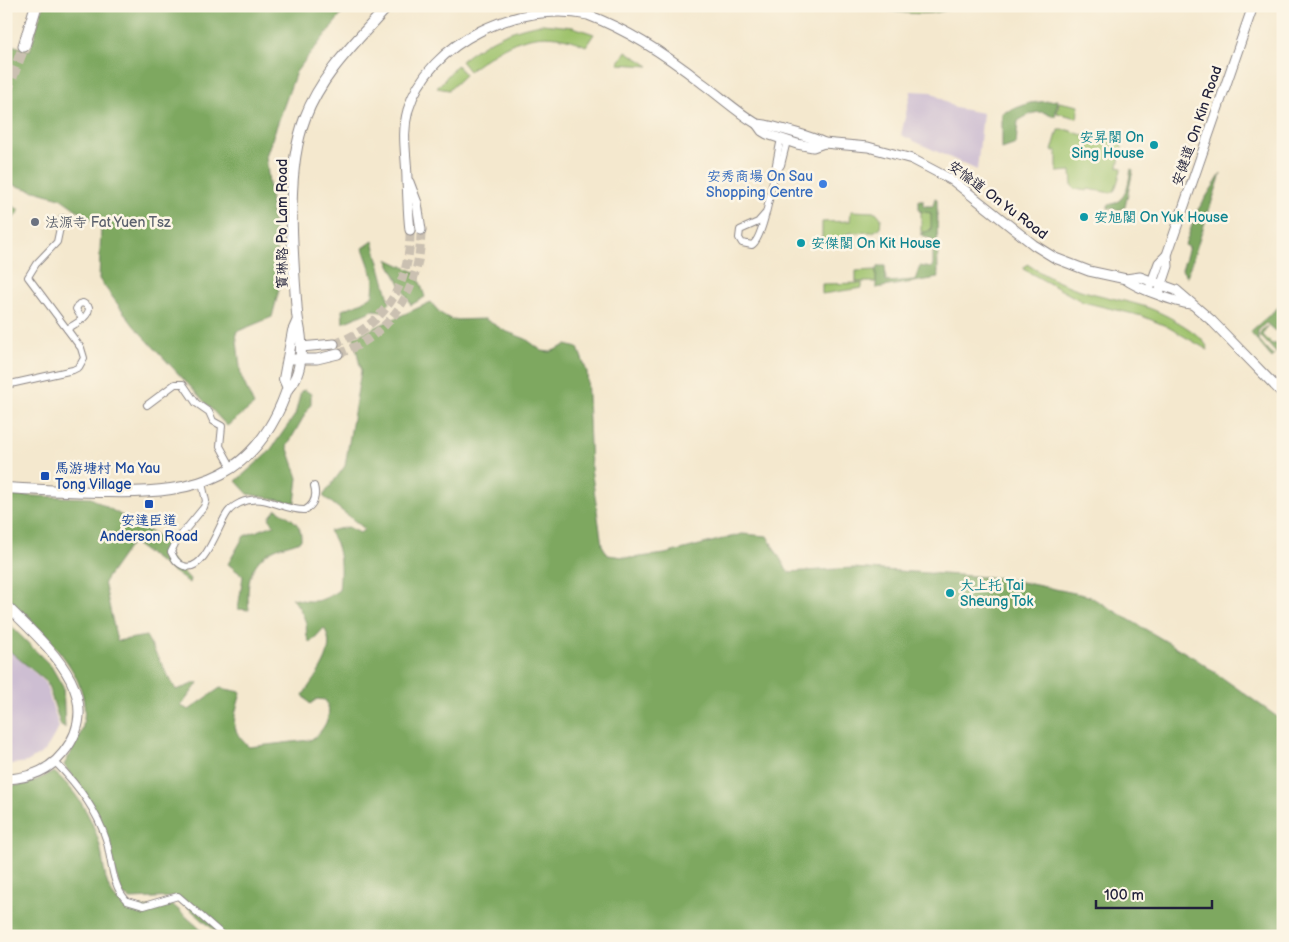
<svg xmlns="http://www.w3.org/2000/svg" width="1289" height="942" viewBox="0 0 1289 942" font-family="'Balsamiq Sans','LXGW WenKai TC',sans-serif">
	<rect width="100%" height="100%" fill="#fcf5e5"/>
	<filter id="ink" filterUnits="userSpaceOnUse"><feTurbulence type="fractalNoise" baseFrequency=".02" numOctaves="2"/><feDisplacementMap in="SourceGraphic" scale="10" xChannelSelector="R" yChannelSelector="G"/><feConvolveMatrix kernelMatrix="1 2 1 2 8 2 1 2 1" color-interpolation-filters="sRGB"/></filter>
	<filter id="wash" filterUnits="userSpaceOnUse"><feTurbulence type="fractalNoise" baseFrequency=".0096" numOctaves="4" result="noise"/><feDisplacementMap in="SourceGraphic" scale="20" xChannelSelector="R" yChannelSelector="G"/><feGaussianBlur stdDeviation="1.12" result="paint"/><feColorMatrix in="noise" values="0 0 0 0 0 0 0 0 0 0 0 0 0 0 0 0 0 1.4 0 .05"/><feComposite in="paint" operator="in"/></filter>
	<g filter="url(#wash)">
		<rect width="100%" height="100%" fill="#f4e8ce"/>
		<g fill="#cdbed2">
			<polygon points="911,91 931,92 955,108 983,113 977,170 901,135"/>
			<polygon points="6,648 45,682 59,727 45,751 27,762 6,765"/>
		</g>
		<g fill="#9ec26c" stroke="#607254">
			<path d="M858,6H956C928,21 889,10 858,6Z"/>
			<path d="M542,24L573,27L594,34L586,46C539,24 507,42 469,71L461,61C484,42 512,28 542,24Z"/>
			<polygon points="626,51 649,66 618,64"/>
			<polygon points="457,65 465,75 449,90 437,88"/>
			<polygon points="1059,102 1079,106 1077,118 1057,113"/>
			<polygon points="1058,130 1068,130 1091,138 1098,136 1123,141 1118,167 1122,168 1115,190 1111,193 1088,189 1087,191 1075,189 1072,186 1071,171 1057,172 1057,151 1052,151"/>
			<polygon points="851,211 876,212 881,218 880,228 873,232 849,233 832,244 825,243 822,238 822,222 850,221"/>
			<polygon points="921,211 931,213 932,225 929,232 921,232"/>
			<path d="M1027,264C1039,272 1051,279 1064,284C1090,295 1117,298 1143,306C1158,310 1206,334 1208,350L1166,326L1142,316L1083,302L1023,269Z"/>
			<polygon points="876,270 876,282 856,282 856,271"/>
			<polygon points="862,283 862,288 822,294 822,284"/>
		</g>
		<g fill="#7ea860" stroke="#50654e">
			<polygon points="43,6 348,6 296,72 266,156 280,286 272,317 236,332 241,376 254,405 227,426 134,326 99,279 101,227 60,198 6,183 6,43 30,51"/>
			<path d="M1058,100L1055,117C1041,108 1031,113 1018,121L1016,144L1002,149V113L1030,103Z"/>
			<path d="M1131,169L1133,170L1125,207L1119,210L1108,208V205C1127,202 1128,185 1131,169Z"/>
			<polygon points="1221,174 1187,277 1182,270 1189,247 1185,245 1197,211"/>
			<polygon points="935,198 937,199 938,278 876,288 876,270 879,266 885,266 886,282 915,280 920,266 931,268 933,265 933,240 920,234 931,230 931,213 919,211 919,200 923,200 923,206 933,206"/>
			<polygon points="6,203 20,210 6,228"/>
			<polygon points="373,241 390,303 382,311 373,310 343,323 342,310 363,302 373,295 374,279 363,248"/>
			<polygon points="387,259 417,273 425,297 411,305"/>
			<path d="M431,302L440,313L452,320L485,319L505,331L526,339L542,351L550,352L566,345L578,348L587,372L591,468L602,545L608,555L631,558L665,554L742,534L767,536L788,572L853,568L1002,578L1089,596L1196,659L1283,721V936H221L176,897L131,899L122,895L106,837L89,800L64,765C70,754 78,742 82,730C97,674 40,632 6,596V495L91,498L166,541L168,556L190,579L189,583L132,542L104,582L117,641L146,636L176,690L199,682L181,706L189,710L220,688L241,692C235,718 227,727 249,747L310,740C323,733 335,713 325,700L317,699L310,704L303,695C315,676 339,651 324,628L310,643C305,636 307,630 306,623C303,613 298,605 292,598C313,603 320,603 339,590C341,570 342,548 329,531L348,527L360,533L365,529L323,496L345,466L361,371L354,337Z"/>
			<polygon points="1283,303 1283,315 1276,324 1280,328 1275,331 1266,323 1258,331 1258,339 1272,355 1275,355 1272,358 1250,332"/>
			<polygon points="1267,326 1263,335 1272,344 1283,343 1283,348 1277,354 1260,335 1261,331"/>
			<polygon points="305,390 311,394 311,404 287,446 298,478 295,503 248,494 236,481 269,452 295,415 301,391"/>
			<path d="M276,509C290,518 302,522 301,540C293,545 284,545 275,549C249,561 246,585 249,610L238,609L243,576L228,564L244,536L274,525L269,518Z"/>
			<polygon points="6,621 51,666 63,687 65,728 61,726 47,682 6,648"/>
			<path d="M54,772C75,789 90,814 98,839C106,862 101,896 127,906C139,911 159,905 173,905L208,936H6V787L28,784Z"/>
		</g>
	</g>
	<g filter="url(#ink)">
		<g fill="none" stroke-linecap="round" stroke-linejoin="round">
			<g stroke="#cac0b1" stroke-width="9" stroke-dasharray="9 4.5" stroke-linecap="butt">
				<path d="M334,344C385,326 411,283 410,230"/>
				<path d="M338,354C393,335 421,287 421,230"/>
			</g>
			<polyline stroke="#cac0b1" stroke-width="11" stroke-dasharray="11 5.5" stroke-linecap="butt" points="6,93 24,46"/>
			<g stroke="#8b8584" stroke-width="8">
				<g id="street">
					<polyline points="776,173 781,165 787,141"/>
					<path d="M765,214L758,222L740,230L739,238L742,243L752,245C766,237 776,158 781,139"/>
					<path d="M67,329C75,324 90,317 89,307L83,303L79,304L76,309L82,319"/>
					<polyline points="6,385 73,370 79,367 84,358 81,348 28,277 36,264 57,242 62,218"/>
					<polyline points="147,405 175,384 183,384 196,403 209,412 213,421 222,426 220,446 232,468"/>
					<path d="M202,483L206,501L204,507L177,540L171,552C174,558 177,564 184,566C205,573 218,525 228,512C231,508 236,505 240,503C265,492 282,511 305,510C314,505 317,496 314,486"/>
					<path d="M55,762C77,784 96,808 106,839C112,860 111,885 127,901L144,906L178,896L224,936"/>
				</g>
			</g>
			<g stroke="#8b8584" stroke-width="11">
				<g id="secondary">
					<polyline points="757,124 762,131 767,134 797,144 813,147 824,143 868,147 912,159 952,180 1034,245 1055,258 1089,271 1126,279 1140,277 1176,290 1212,321 1283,394"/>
					<polyline points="409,182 417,203 421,230"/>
					<path d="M410,230C408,214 408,198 407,181C407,156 401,135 408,110C428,41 521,0 588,15C628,30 669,57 702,83C720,96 737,112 757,124C768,124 815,138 824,143"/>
					<path d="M1126,279C1134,287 1178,303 1190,304"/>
					<polyline points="1151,285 1159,263 1167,255"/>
					<polyline points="1159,293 1168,266 1167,255 1253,6"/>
					<polyline points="301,347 334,344"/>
					<polyline points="289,359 317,359 338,354"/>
					<path d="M6,605C43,643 110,696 63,753C49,771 29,778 6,779"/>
				</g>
			</g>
			<g stroke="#8b8584" stroke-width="12">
				<g id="primary">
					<path d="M288,388C299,378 301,362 301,347C302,335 298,325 297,313C293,255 284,173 305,118C322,73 357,41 388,6"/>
					<polyline points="288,388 284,379 293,331 297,322"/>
					<path d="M6,488C40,490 74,492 109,492C199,494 259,477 289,384"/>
				</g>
			</g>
			<g stroke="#8b8584" stroke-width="13">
				<polyline id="highway" points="24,46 36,6"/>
			</g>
			<use href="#street" stroke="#fff" stroke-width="6"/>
			<use href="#secondary" stroke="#fff" stroke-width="9"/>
			<use href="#primary" stroke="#fff" stroke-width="10"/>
			<use href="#highway" stroke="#fff" stroke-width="11"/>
		</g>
	</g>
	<g fill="#0f9aa8" stroke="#fcf5e5" stroke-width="2">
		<circle cx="1154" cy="145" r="5"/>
		<circle cx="1084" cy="217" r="5"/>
		<circle cx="801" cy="243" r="5"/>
		<circle cx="950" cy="593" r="5"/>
	</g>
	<circle fill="#3f7fe0" stroke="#fcf5e5" stroke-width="2" cx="823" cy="184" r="5"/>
	<circle fill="#6b7280" stroke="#fcf5e5" stroke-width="2" cx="35" cy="222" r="5"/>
	<g fill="#1a4fb4" stroke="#fcf5e5" stroke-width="2">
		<rect x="40" y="471" width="10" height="10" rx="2.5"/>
		<rect x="144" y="499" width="10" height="10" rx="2.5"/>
	</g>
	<g text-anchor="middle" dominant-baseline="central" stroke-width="5" stroke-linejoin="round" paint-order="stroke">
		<g font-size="14" fill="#22223b" stroke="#fcf5e5">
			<text transform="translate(1197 126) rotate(-71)">安健道 On Kin Road</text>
			<text transform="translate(998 200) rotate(37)">安愉道 On Yu Road</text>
			<text transform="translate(282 224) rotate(-90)">寶琳路 Po Lam Road</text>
		</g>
		<g font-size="14" fill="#0d838f" stroke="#fcf5e5" text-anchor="start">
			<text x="1144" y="137" text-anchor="end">安昇閣 On<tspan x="1144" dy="16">Sing House</tspan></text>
			<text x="1094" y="217">安旭閣 On Yuk House</text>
			<text x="811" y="243">安傑閣 On Kit House</text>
			<text x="960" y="585">大上托 Tai<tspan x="960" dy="16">Sheung Tok</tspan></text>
		</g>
		<g font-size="14" fill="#366cbe" stroke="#fcf5e5" text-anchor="end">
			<text x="813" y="176">安秀商場 On Sau<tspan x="813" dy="16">Shopping Centre</tspan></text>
		</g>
		<g font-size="14" fill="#5b616d" stroke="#fcf5e5" text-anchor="start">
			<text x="45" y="222">法源寺 Fat Yuen Tsz</text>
		</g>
		<g font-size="14" fill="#164399" stroke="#fcf5e5" text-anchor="start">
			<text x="55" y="468">馬游塘村 Ma Yau<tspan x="55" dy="16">Tong Village</tspan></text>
			<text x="149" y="520" text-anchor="middle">安達臣道<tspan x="149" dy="16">Anderson Road</tspan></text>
		</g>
	</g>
	<rect width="1289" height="942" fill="none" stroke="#fcf5e5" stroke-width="25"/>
	<path d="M1096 900v8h116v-8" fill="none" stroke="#22223b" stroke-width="2.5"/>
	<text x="1104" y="900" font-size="15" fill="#22223b" stroke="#fcf5e5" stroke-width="4" paint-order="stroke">100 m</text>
</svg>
